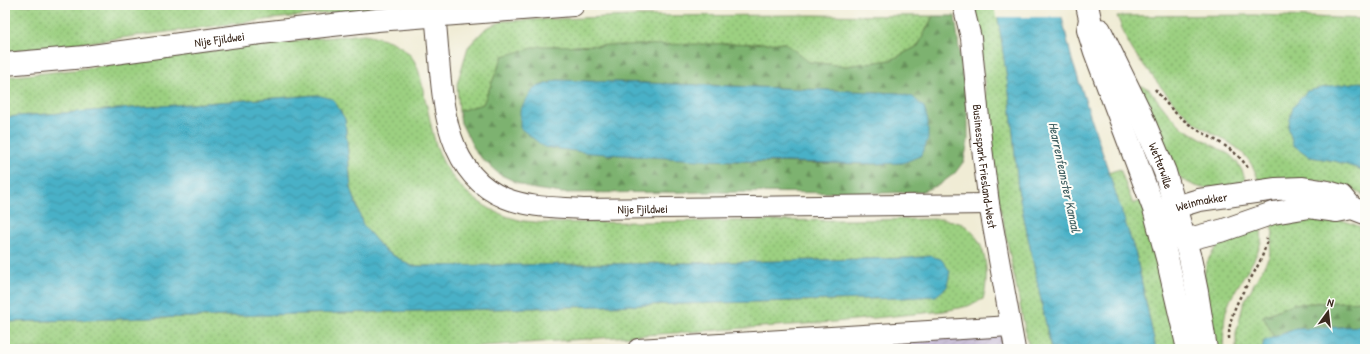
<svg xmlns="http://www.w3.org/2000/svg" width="1370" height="354" viewBox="0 0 1370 354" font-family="'Patrick Hand',sans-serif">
	<defs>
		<pattern id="industrial-furrows" width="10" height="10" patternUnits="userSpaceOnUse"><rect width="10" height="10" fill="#c9bfd7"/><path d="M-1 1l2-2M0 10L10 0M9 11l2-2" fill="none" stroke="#aea4b8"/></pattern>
		<pattern id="grass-dots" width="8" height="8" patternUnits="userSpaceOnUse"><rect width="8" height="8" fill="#9cd081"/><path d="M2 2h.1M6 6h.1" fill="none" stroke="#80a969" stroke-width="1.8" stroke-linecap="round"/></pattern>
		<pattern id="forest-firs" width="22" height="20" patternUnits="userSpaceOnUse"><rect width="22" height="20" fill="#7db26f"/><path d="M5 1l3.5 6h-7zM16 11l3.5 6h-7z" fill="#68915b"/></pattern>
		<pattern id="water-waves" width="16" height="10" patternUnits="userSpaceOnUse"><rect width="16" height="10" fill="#49b1c7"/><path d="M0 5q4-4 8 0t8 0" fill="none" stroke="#3e90a1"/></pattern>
	</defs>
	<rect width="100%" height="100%" fill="#fdfcf7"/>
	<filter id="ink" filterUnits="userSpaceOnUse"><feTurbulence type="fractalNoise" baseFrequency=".025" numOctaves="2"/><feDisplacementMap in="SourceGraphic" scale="8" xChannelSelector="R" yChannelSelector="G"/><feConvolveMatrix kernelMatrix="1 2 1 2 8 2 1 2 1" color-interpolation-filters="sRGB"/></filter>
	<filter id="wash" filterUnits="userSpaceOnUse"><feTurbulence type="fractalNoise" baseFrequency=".012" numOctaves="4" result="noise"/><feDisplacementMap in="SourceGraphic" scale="16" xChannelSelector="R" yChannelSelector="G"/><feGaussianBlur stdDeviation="0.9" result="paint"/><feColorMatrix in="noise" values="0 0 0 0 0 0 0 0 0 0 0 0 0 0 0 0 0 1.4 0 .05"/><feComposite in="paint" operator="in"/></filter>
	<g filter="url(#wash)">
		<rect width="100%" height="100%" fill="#f0ecd5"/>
		<polygon fill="url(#industrial-furrows)" points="1010,326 1014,349 651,349"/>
		<g fill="url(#grass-dots)" stroke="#6c7d50">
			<path d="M5,5H416C338,11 260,20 183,30C124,37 65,46 5,52Z"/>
			<polygon points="975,5 996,5 999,17 1010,100 1018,189 1051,349 1029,349 999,202"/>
			<polygon points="804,15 933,16 918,46 891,60 845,66 809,62 785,43 503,56 483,104 459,111 457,84 468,47 486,28 503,21 635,16"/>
			<path d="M1255,15L1365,19V83L1331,86L1307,91L1310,157L1335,161L1365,171V196L1353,190L1316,180L1259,183C1248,141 1218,142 1190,118C1175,105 1163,90 1151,74C1143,64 1134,54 1128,42C1124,34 1121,25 1117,16Z"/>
			<path d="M365,34C383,38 399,42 411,56C420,67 422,86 425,99C430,117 432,136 439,153C453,188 487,214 524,221C531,222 538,222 545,223L943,219C950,221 959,222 964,225C987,240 990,275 983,299L968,306L944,311L834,322L440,349H5V322L905,298L931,256L909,258L687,263L412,266L384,250L363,225L351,188L345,119L317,95L5,117V77L74,70L186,54L260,44Z"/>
			<path d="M1142,86L1149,89L1166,111L1183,128L1230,155C1240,164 1244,173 1247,186L1202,188L1193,185L1183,180L1176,173L1136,89Z"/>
			<polygon points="1120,169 1133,204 1144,199 1181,349 1156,349 1136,255 1108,173"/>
			<polygon points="1291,218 1336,218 1356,225 1365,230 1365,301 1293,304 1263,316 1274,337 1264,341 1262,349 1236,349 1236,333 1244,302 1269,257 1273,234 1272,222"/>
			<path d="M1261,227C1261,232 1262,238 1261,242C1254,267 1235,285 1227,308C1223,321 1224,335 1223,348L1212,349C1209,327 1199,283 1207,263C1211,252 1220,242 1231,236C1240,232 1251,230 1261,227Z"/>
		</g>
		<g fill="url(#forest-firs)" stroke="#5c6e46" fill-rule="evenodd">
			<path d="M933,16H955L968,119V141L964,161L955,173L939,185L920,192L882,193L705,192L562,193L529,188L499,174L477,154L461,123L459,111L483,104L503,56L540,46L785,43L809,62L845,66L891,60L918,46ZM557,80L732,86L899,93L903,163C857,165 812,163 766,162C692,160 618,156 544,147L534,88Z"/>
			<polygon points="1365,301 1365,326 1295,329 1274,337 1263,316 1293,304"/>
		</g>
		<g fill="url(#water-waves)" stroke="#426e72">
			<polygon points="996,5 1059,5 1072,60 1136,255 1156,349 1051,349 1018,189 1010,100"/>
			<polygon points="557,80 732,86 899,93 913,97 924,107 928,121 928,139 922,155 903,163 876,164 697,160 590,153 544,147 520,128 520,110 534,88"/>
			<polygon points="1360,82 1365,83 1365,171 1335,161 1310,157 1293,145 1288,127 1293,107 1307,91 1331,86"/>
			<polygon points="317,95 333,99 345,119 351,188 363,225 384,250 412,266 687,263 909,258 931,256 941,259 950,271 947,287 936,296 905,298 5,322 5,117"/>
			<polygon points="1365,326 1365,349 1262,349 1264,341 1295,329"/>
		</g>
		<polygon fill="#f0ecd5" points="994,5 1061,5 1064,17 996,17"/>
	</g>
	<g filter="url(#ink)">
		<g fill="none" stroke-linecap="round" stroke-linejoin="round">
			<g stroke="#564739" stroke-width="22">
				<g id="street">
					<path id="s1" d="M963,5L971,38L982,148L989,204L1015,349"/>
					<path id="s2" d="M435,15C443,76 435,170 505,198C529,208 557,207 583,209L989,204"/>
					<polyline points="638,349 1010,326"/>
				</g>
			</g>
			<g stroke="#564739" stroke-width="24">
				<g id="secondary">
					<polyline points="1087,5 1090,19 1088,30 1095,52 1154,209 1168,262 1188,349"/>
					<path id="s3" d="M1100,30L1139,110L1165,172L1190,258L1197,292L1206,349"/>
					<path id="s4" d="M5,64L85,57L261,33L377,20L573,5"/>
					<path id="s5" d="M1352,208L1337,211L1309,207L1273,213L1224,230L1185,240L1161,232L1176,207L1199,200L1276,189L1303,188L1328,192L1342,196L1352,208L1365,213"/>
				</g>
			</g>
			<g stroke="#564739" stroke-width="2.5" stroke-dasharray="3 3" stroke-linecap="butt">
				<path d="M1155,89C1164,101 1173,112 1185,121C1206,138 1235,145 1249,170"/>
				<path d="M1229,339C1228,298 1262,275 1267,238"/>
			</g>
			<use href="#street" stroke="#fff" stroke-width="20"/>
			<use href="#secondary" stroke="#fff" stroke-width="22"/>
		</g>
	</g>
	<g text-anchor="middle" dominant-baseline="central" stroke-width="4" stroke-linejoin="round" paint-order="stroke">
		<g font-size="12" fill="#3b2a1e" stroke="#fdfcf7">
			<text stroke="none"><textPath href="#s4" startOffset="216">Nije Fjildwei</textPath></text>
			<text stroke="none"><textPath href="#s1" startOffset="163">Businesspark Friesland-West</textPath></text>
			<text stroke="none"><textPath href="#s3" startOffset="149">Wetterwille</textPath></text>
			<text stroke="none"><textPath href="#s5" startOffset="253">Weinmakker</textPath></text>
			<text stroke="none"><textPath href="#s2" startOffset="346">Nije Fjildwei</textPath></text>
		</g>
		<g font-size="13" font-style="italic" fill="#416062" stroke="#fdfcf7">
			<text transform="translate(1065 177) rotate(78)">Hearrenfeanster Kanaal</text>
		</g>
	</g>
	<rect width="1370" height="354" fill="none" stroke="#fdfcf7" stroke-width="20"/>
	<g transform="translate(1328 312) rotate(15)" stroke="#fdfcf7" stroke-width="3" paint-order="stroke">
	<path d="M0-3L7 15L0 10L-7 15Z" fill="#3b2a1e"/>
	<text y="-6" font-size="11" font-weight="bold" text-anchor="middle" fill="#3b2a1e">N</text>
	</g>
</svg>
